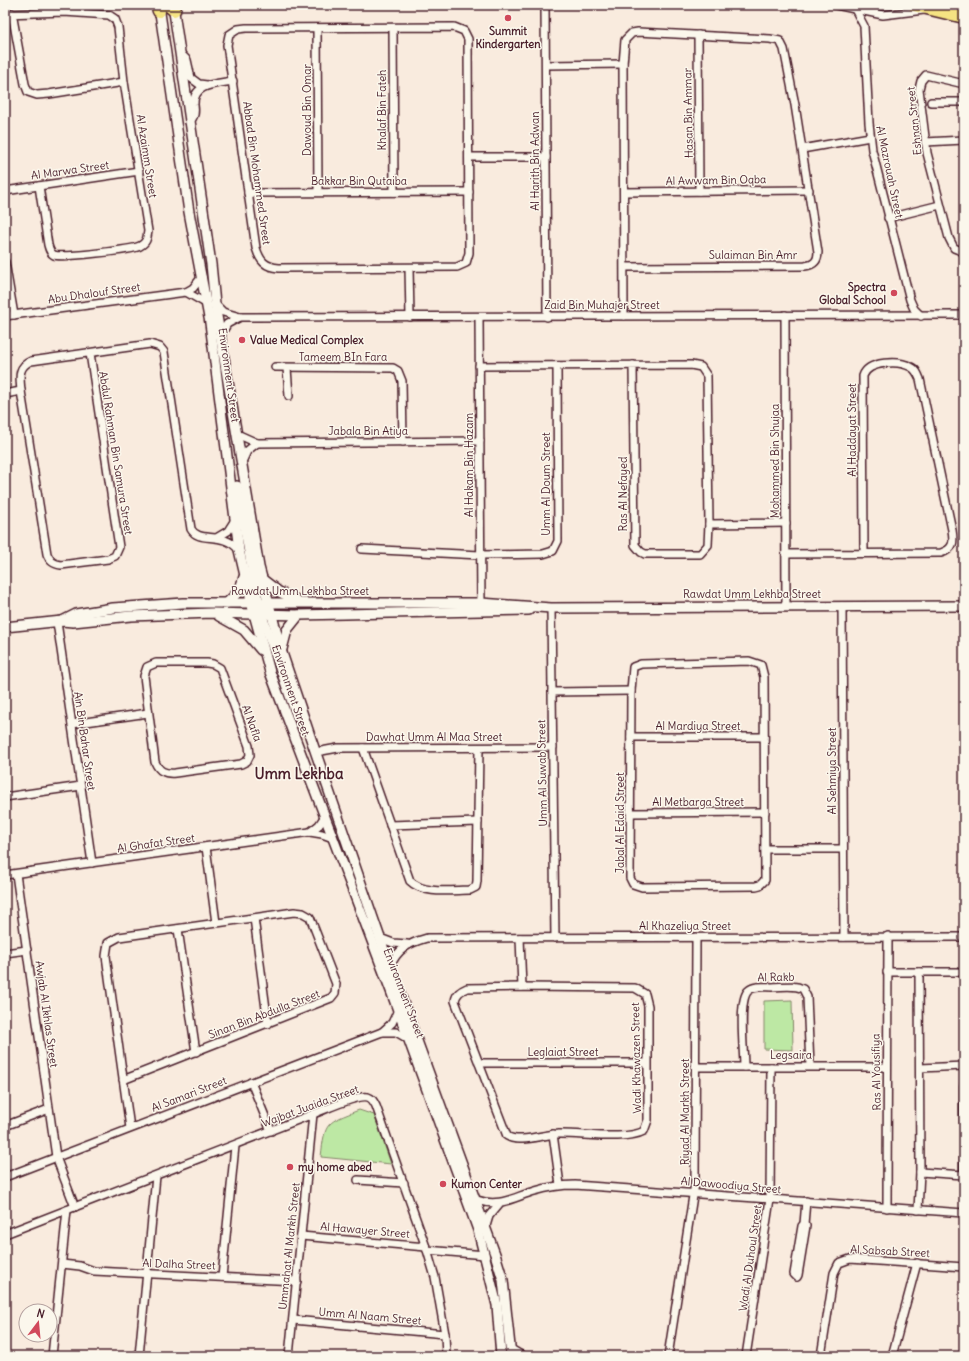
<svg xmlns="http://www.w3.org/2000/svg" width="969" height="1361" viewBox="0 0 969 1361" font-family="Delius,sans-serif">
	<rect width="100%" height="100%" fill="#f9ebde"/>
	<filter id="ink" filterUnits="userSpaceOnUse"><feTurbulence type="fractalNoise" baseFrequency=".025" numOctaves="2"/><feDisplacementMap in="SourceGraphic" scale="8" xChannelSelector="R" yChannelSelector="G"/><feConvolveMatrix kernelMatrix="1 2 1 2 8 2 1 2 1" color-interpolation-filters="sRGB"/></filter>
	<g filter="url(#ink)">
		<g fill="#bde8a4" stroke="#848468">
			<polygon points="792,1000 793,1050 764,1049 764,1001"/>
			<path d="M359,1110L374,1115L391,1164L321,1157C325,1121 326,1123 359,1110Z"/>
		</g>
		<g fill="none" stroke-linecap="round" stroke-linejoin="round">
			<g stroke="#4a1f2b" stroke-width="10">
				<g id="minor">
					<polyline points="545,5 547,317"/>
					<polyline points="836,5 883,15 924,10"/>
					<polyline points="856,11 864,26 869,123 872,150 910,300 914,309 921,316"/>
					<polyline points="12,13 25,84 28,92 37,95 49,94 124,82"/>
					<path d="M5,14L64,12L109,15L115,19L118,27L124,82L148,231C147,238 147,242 140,246C132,250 62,258 54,255C50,253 49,249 48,245L39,186"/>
					<path d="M454,27L464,31L468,39L469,253L466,263L457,267L279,268C265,267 260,261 256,248L227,45L229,35L238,29L246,28Z"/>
					<polyline points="317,28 318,192"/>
					<polyline points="393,28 394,192"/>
					<polyline points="698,35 699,191"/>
					<polyline points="180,53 187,60 191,78 199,84 207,85"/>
					<polyline points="546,65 623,64"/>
					<polyline points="964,84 926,75 921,81 919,89 927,153 949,238 954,248 964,252"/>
					<polyline points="931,102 964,102"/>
					<path d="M189,122C195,117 195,112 194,105C192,83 218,84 233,81"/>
					<polyline points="925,142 964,140"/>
					<polyline points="802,149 870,137"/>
					<polyline points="469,157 546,157"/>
					<polyline points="5,191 139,171"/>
					<polyline points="624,192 809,190"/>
					<polyline points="248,193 469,192"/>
					<polyline points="888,218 940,205"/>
					<polyline points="5,262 14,315"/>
					<polyline points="409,268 410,317"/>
					<polyline points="186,292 207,304"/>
					<polyline points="215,304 223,312 240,317 964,315"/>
					<polyline points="785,315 786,606"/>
					<polyline points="5,316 186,292 193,288 202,277"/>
					<path d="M624,316L623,64L625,40L632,33L638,32L770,39L780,41L784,49L795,105L818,252C818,261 814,265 805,266L624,267"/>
					<polyline points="479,317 481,607"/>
					<polyline points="221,335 227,324 240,317"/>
					<path d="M90,353L119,547L115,556L108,559L61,565C53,564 50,561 47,554L21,391C20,378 17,367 31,361L150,344L160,347L164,352L191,529C199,544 223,530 239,550"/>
					<polyline points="479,366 691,365 701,367 707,376 709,524 708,545 700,554 645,554 641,552 635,545 633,365"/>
					<polyline points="275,367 393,368 398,371 402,381 403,442"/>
					<polyline points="287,368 289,396"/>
					<polyline points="5,394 21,391"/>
					<polyline points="237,434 257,443 480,441"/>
					<polyline points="242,462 247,451 257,443"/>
					<polyline points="709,524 786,523"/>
					<polyline points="218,537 228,531 235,520"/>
					<polyline points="362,549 480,555 543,554 553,551 558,541 557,366"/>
					<path d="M786,554L941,553C954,549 954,542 952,530L920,379C918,374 916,369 911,367C899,360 868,361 863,376L864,552"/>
					<polyline points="842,606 844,937"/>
					<polyline points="551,608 555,938"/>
					<polyline points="57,622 92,863"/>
					<polygon points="749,661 761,665 764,677 765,880 760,885 756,886 642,887 633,884 630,878 631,691 633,667 641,664"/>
					<path d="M156,663H207L213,664L220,668L249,746L250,755L247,761L241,764L175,773C164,774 159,771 155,762L144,676L147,667Z"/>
					<polyline points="552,692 631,691"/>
					<polyline points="72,724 148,713"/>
					<polyline points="631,737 764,737"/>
					<path d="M363,748L410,881C424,895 452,890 470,890L476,887L477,881L479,748"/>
					<polyline points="316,752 338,748 553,747"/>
					<polyline points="5,797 81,786"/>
					<polyline points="631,813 765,812"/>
					<polyline points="390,825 478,822"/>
					<polyline points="310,832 319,825 325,816"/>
					<polyline points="206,847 216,923"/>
					<polyline points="765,849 843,849"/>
					<polyline points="16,874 56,1157 75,1207"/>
					<polyline points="5,875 310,832 322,834 333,838"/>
					<polyline points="254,918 268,1024"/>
					<polyline points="178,929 196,1052"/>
					<polyline points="380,938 393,943 407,944"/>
					<polyline points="520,938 522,987"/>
					<polyline points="5,953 27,950"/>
					<path d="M390,967C397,949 409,943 427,938L964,937"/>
					<polyline points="887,972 964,972"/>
					<path d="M522,987L635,988L645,994L648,1006V1120L644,1131C626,1141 580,1133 558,1134C545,1134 518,1144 507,1136L455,1001C456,994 460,991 467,988Z"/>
					<polyline points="382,1032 396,1032 408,1039"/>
					<polyline points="479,1063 647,1063"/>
					<polyline points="696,1067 886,1067"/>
					<path d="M744,1067C744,1051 738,1001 748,991C754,985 765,987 772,987C782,987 794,984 803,989L807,997L810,1066"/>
					<polyline points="920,1068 964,1066"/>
					<polyline points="123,1080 331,998 335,993 336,984 310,917 303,913 294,912 119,937 108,943 106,956 130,1128"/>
					<polyline points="251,1082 271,1131"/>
					<polyline points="5,1126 49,1109"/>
					<polyline points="553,1134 560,1185"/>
					<polyline points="920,1172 964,1175"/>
					<polyline points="964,1175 964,1086"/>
					<polyline points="5,1177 382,1032 392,1023 398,1010"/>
					<polyline points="358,1180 404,1183"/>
					<path d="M477,1200C499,1208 514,1197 535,1191C548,1187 561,1185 575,1185L964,1213"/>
					<polyline points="887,1208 888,936"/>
					<polyline points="918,1210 920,1172 919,972"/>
					<polygon points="804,1224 806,1226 798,1275 797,1277 794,1274 802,1226"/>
					<polyline points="804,1224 806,1201"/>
					<polyline points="486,1226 489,1216 499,1204"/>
					<path d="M5,1234L313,1114C325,1110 357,1094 368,1097C372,1098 374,1102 376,1106L427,1250L435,1277L445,1334L446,1356"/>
					<polyline points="301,1236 426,1247"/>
					<polyline points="427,1250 485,1255"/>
					<polyline points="62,1264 80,1266 94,1271 297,1281"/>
					<polyline points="222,1277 235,1146"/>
					<polyline points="293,1320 445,1334"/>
					<polyline points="511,1349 523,1356"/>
					<polyline points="52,1356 67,1210"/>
					<polyline points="139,1356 156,1176"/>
					<polyline points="289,1356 313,1114"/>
					<polyline points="668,1356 695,1183 696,937"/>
					<polyline points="746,1356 770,1199 771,1067"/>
					<polyline points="821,1356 834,1273 839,1263 850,1259 964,1267"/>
					<polyline points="892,1356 917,1263"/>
				</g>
			</g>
			<g stroke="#4a1f2b" stroke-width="12">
				<g id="tertiary">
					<polyline points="173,5 211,264 215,304 259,567 282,653 311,739 390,967 495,1254 503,1280 511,1356"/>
					<polyline points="159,6 189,212 210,323 239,550 254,614 270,672 391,991 478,1230 497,1305 501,1356"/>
					<polyline points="237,486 257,596 262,608"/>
					<polyline points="262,579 279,592 297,600"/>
					<polyline points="227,603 239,591 244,577"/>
					<polyline points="260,610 297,716"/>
					<polyline points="219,616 244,630 261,650"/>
					<polyline points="62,621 76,614 113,608 183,603 481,603 551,608 964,606"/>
					<polyline points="5,627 62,621 73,622 131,616 212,613 299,615 529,610"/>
					<polyline points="282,649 287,630 299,615"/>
				</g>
			</g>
			<g stroke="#4a1f2b" stroke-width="15">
				<g id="trunk">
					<polyline points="157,5 159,11"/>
					<polyline points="168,5 174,10 175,5"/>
					<polyline points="914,5 964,17"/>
				</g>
			</g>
			<use href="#minor" stroke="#fbf7ec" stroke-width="7"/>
			<use href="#tertiary" stroke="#fbf7ec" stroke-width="9"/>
			<use href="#trunk" stroke="#f5e382" stroke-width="12"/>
		</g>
	</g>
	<g fill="#d1495b" stroke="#fbf7ec" stroke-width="1.5">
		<circle cx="508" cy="18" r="4"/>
		<circle cx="894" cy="293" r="4"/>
		<circle cx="242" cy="340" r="4"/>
		<circle cx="290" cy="1167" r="4"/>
		<circle cx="443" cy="1184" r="4"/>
	</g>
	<g text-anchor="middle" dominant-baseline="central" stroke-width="3" stroke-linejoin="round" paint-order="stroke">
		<g font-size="11" font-weight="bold" fill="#4a1f2b" stroke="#fbf7ec" text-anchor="start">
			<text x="508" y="31" text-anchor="middle">Summit<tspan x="508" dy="13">Kindergarten</tspan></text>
			<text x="886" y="287" text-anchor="end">Spectra<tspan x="886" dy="13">Global School</tspan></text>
			<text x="250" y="340">Value Medical Complex</text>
			<text x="298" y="1167">my home abed</text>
			<text x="451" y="1184">Kumon Center</text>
		</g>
		<g font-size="11" fill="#4a1f2b" stroke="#fbf7ec">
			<text transform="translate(307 110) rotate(-90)">Dawoud Bin Omar</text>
			<text transform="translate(382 110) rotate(-90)">Khalaf Bin Fateh</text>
			<text transform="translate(688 113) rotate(-91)">Hasan Bin Ammar</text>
			<text transform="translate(914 121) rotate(-96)">Eshnan Street</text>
			<text transform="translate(147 156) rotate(81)">Al Azaimm Street</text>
			<text transform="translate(535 161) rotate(-90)">Al Harith Bin Adwan</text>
			<text transform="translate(70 170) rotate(-8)">Al Marwa Street</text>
			<text transform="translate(890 172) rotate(78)">Al Mazrouah Street</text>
			<text transform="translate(257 173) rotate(82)">Abbad Bin Mohammed Street</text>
			<text transform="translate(716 180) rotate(-1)">Al Awwam Bin Oqba</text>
			<text x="359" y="181">Bakkar Bin Qutaiba</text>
			<text x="753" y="255">Sulaiman Bin Amr</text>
			<text transform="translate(94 293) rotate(-8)">Abu Dhalouf Street</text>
			<text x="602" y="305">Zaid Bin Muhajer Street</text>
			<text x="343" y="357">Tameem BIn Fara</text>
			<text transform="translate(229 375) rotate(82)">Environment Street</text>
			<text transform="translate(852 430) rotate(-90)">Al Haddayat Street</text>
			<text x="368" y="431">Jabala Bin Atiya</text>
			<text transform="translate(116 453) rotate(81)">Abdul Rahman Bin Samura Street</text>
			<text transform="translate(775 461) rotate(-90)">Mohammed Bin Shujaa</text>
			<text transform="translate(469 465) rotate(-90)">Al Hakam Bin Hazam</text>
			<text transform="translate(546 484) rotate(-90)">Umm Al Doum Street</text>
			<text transform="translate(623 494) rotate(-90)">Ras Al Nefayed</text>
			<text x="300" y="591">Rawdat Umm Lekhba Street</text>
			<text x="752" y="594">Rawdat Umm Lekhba Street</text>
			<text transform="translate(291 690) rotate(71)">Environment Street</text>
			<text transform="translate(252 723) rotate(70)">Al Nafla</text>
			<text x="698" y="726">Al Mardiya Street</text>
			<text x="434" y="737">Dawhat Umm Al Maa Street</text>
			<text transform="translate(85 741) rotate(82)">Ain Bin Bahar Street</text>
			<text transform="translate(832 771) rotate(-90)">Al Sehmiya Street</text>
			<text transform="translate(542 773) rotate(-91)">Umm Al Suwab Street</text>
			<text x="698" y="802">Al Metbarga Street</text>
			<text transform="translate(620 823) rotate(-90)">Jabal Al Edaid Street</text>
			<text transform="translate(156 843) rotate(-8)">Al Ghafat Street</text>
			<text x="685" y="926">Al Khazeliya Street</text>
			<text transform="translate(776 977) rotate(-1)">Al Rakb</text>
			<text transform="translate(404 993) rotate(69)">Environment Street</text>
			<text transform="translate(47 1014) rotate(82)">Awjab Al Ikhlas Street</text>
			<text transform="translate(264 1014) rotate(-21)">Sinan Bin Abdulla Street</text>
			<text x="563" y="1052">Leglaiat Street</text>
			<text x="791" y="1055">Legsaira</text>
			<text transform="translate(636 1058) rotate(-91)">Wadi Khawazen Street</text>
			<text transform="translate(876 1072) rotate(-91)">Ras Al Yousifiya</text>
			<text transform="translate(189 1094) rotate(-21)">Al Samari Street</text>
			<text transform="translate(310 1106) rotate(-20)">Wajbat Juaida Street</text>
			<text transform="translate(685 1112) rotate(-90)">Riyad Al Markh Street</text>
			<text transform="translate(731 1185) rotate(5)">Al Dawoodiya Street</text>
			<text transform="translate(365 1230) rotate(5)">Al Hawayer Street</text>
			<text transform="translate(289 1246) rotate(-84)">Ummahat Al Markh Street</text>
			<text transform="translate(890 1251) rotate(3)">Al Sabsab Street</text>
			<text transform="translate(750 1258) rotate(-82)">Wadi Al Duhoul Street</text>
			<text transform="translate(179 1264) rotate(2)">Al Dalha Street</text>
			<text transform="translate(370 1316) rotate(5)">Umm Al Naam Street</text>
		</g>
		<g font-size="15" font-weight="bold" fill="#4a1f2b" stroke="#fbf7ec">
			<text x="299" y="773">Umm Lekhba</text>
		</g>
	</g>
	<rect width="969" height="1361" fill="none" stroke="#fbf7ec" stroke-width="20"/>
	<rect x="10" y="10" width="949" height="1341" fill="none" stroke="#4a1f2b" stroke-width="1.5" filter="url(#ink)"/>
	<g transform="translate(38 1323) rotate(16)"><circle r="19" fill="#fbf7ec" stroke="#b4a19f"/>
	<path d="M0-3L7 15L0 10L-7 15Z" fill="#d1495b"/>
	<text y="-6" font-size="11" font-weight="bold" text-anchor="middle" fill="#4a1f2b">N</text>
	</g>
</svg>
